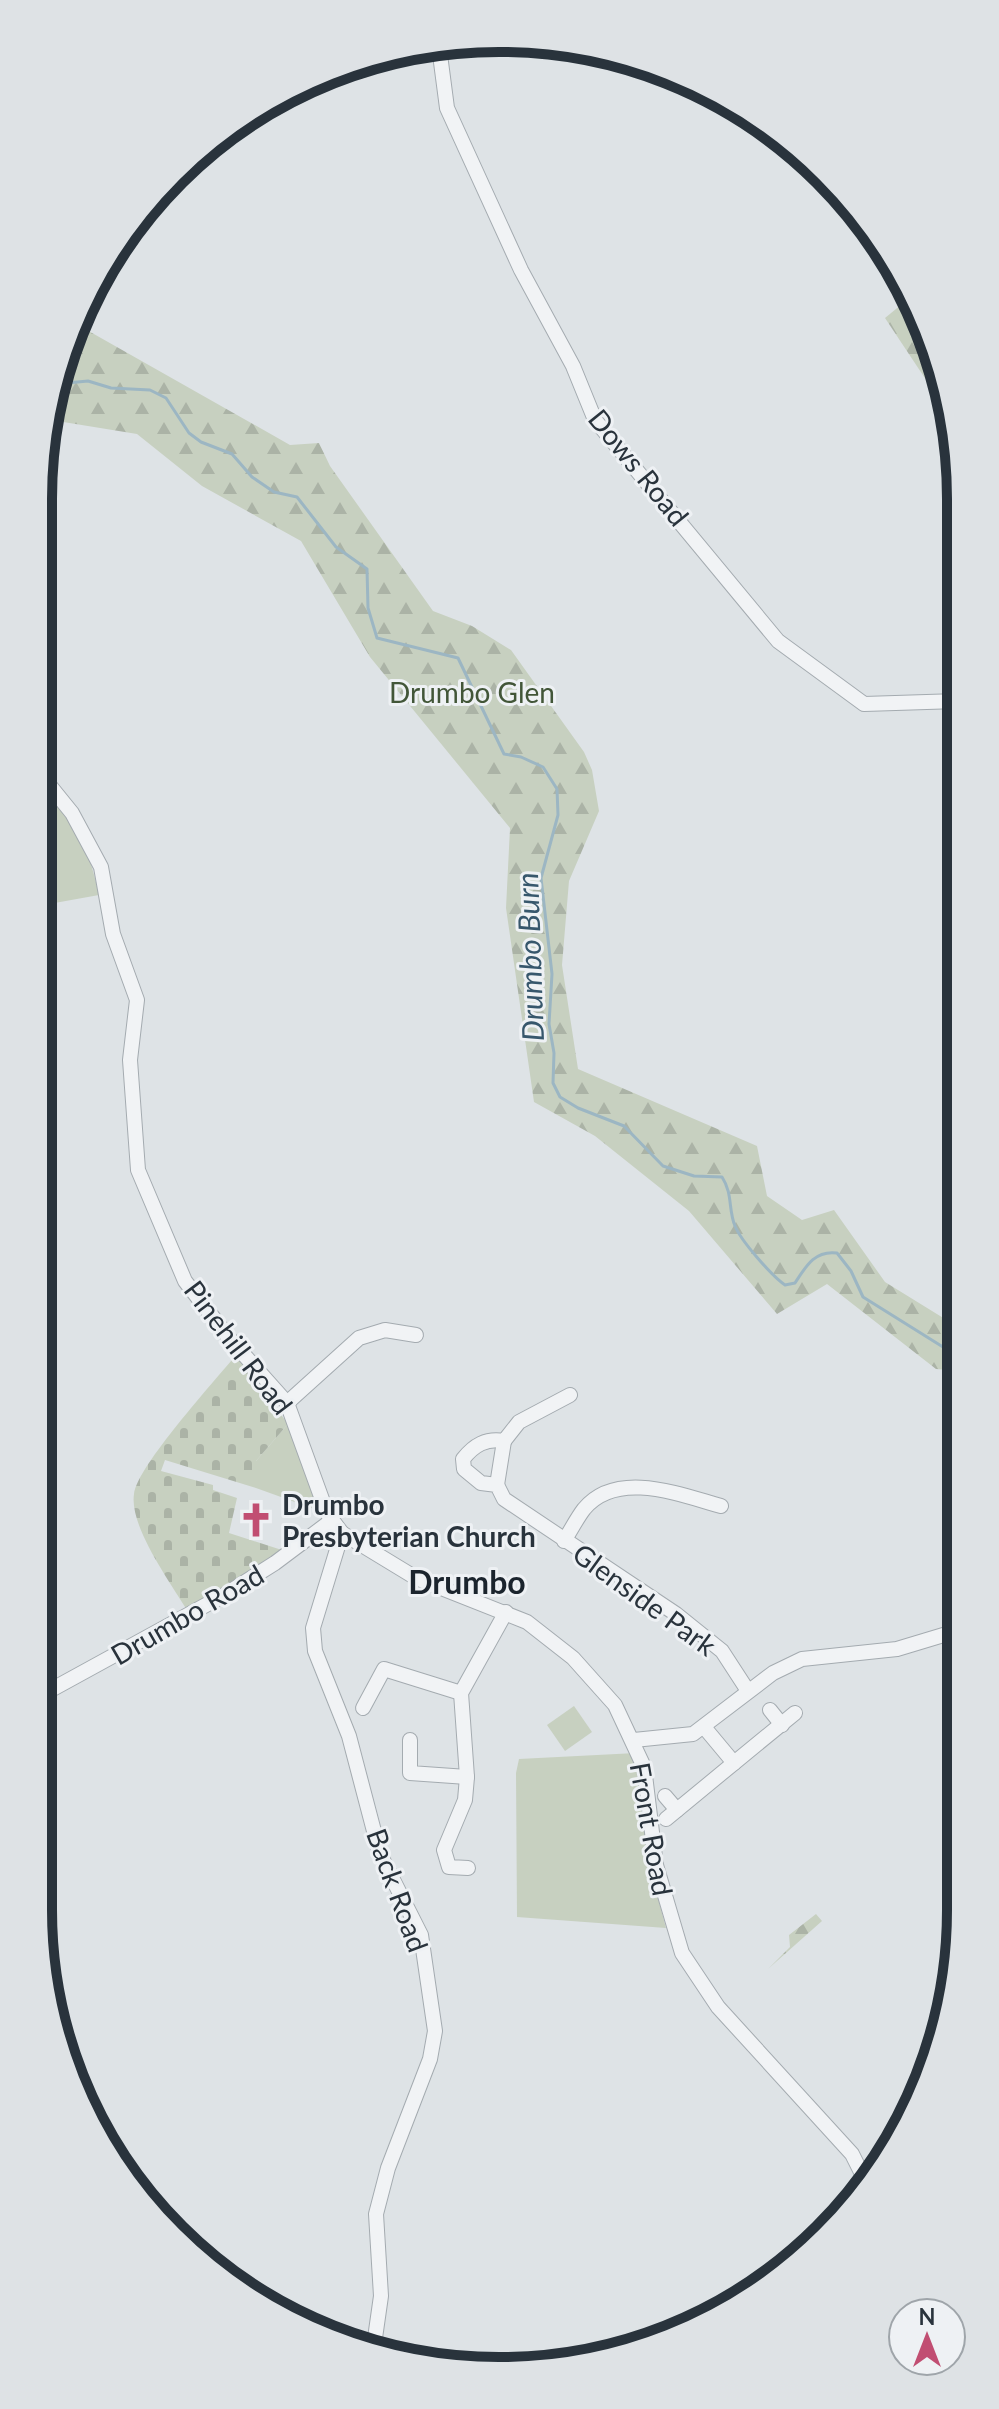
<svg xmlns="http://www.w3.org/2000/svg" width="999" height="2409" viewBox="0 0 999 2409" font-family="Lato,sans-serif">
	<defs>
		<pattern id="forest-firs" width="22" height="20" patternUnits="userSpaceOnUse" patternTransform="scale(2)"><rect width="22" height="20" fill="#c7d0c0"/><path d="M5 1l3.5 6h-7zM16 11l3.5 6h-7z" fill="#abb3a6"/></pattern>
		<pattern id="cemetery-stones" width="16" height="16" patternUnits="userSpaceOnUse" patternTransform="scale(2)"><rect width="16" height="16" fill="#c7d0c0"/><path d="M2 7V4a2 2 0 0 1 4 0v3zM10 15v-3a2 2 0 0 1 4 0v3z" fill="#abb3a6"/></pattern>
	</defs>
	<rect width="100%" height="100%" fill="#dee3e6"/>
	<g fill="#c7d0c0">
		<path d="M38,780C75,819 87,842 99,895L38,906Z"/>
		<polygon points="288,1424 297,1442 317,1510 256,1488 256,1461"/>
		<polygon points="574,1706 592,1732 565,1751 547,1725"/>
		<polygon points="636,1753 652,1876 666,1928 517,1917 516,1773 519,1759"/>
	</g>
	<g fill="url(#forest-firs)">
		<polygon points="913,295 914,296 950,416 885,318"/>
		<polygon points="78,325 290,445 319,443 330,466 433,611 472,626 511,650 584,752 592,770 599,811 569,881 562,965 578,1069 757,1146 767,1196 802,1220 834,1210 885,1282 945,1319 959,1324 960,1371 936,1369 827,1284 777,1314 689,1211 595,1136 534,1102 506,908 510,828 370,657 301,541 202,486 137,434 51,420 62,352"/>
		<polygon points="816,1914 822,1921 768,1969 790,1947 789,1935"/>
	</g>
	<path fill="url(#cemetery-stones)" d="M236,1355L288,1424L256,1461V1488L165,1460L161,1471L213,1485V1490L237,1498L229,1533L288,1552L187,1610C170,1582 129,1526 134,1494C138,1465 214,1382 236,1355Z"/>
	<g fill="none" stroke-linecap="round" stroke-linejoin="round">
		<path stroke="#9cb6c3" stroke-width="3" d="M57,384L88,381L111,388L150,390L166,398L189,433L201,442L232,454L252,477L274,492L297,497L336,547L367,569L368,608L377,638L458,658L504,754L521,757L543,767L557,789L558,815L541,878L552,974L549,1024L554,1053L553,1083L560,1097L578,1108L624,1126L663,1166L694,1176L722,1177C733,1194 728,1209 735,1226C741,1241 772,1276 785,1285L795,1283C806,1266 815,1250 837,1253L851,1271L863,1297L959,1357"/>
		<g stroke="#a4abb0" stroke-width="16">
			<g id="minor">
				<polyline points="439,47 447,108 521,270 573,366 595,420 778,641 864,704 958,701"/>
				<polyline points="38,771 72,813 101,867 113,934 137,1000 130,1060 138,1170 185,1281 229,1338 287,1403 327,1513 342,1533 416,1578 527,1622 573,1658 615,1705 644,1767 656,1865 682,1953 718,2007 852,2154 868,2186"/>
				<path d="M570,1395L519,1422L504,1441C486,1438 474,1445 463,1459L464,1469L481,1483L497,1485L504,1499L676,1614L722,1651L748,1691"/>
				<polyline points="287,1403 359,1338 385,1330 416,1335"/>
				<polyline points="497,1485 504,1441"/>
				<polyline points="342,1533 313,1628 315,1651 349,1736 380,1854 421,1935 435,2031 430,2059 388,2168 376,2214 381,2296 374,2345"/>
				<path d="M564,1541C571,1530 577,1518 584,1509C617,1469 681,1495 721,1506"/>
				<polyline points="38,1697 226,1594 275,1563 331,1521"/>
				<polyline points="363,1708 384,1669 461,1693"/>
				<polyline points="770,1710 782,1725"/>
				<polyline points="704,1727 734,1763 795,1713"/>
				<polyline points="410,1740 410,1773 467,1777"/>
				<polyline points="634,1740 693,1734 773,1673 802,1659 897,1649 960,1630"/>
				<polyline points="665,1796 677,1810"/>
				<polyline points="666,1819 734,1763"/>
				<polyline points="468,1868 449,1867 444,1850 465,1800 467,1777 461,1693 506,1612"/>
			</g>
		</g>
		<use href="#minor" stroke="#f1f3f5" stroke-width="14"/>
	</g>
	<defs>
		<g id="church-bare" transform="scale(2.76)"><path d="M-1.2-6h2.4v3.5h3.3v2.4h-3.3V6h-2.4V-.1h-3.3v-2.4h3.3Z" fill="#c14e72" stroke="#eef1f4" stroke-width="2.5" paint-order="stroke"/></g>
	</defs>
	<g fill-rule="evenodd">
		<use href="#church-bare" x="256" y="1520"/>
	</g>
	<g text-anchor="middle" dominant-baseline="central" stroke-width="6" stroke-linejoin="round" paint-order="stroke">
		<g font-size="28" fill="#29333c" stroke="#eef1f4">
			<text transform="translate(639 467) rotate(51)">Dows Road</text>
			<text transform="translate(239 1347) rotate(53)">Pinehill Road</text>
			<text transform="translate(645 1599) rotate(36)">Glenside Park</text>
			<text transform="translate(187 1614) rotate(-30)">Drumbo Road</text>
			<text transform="translate(652 1829) rotate(80)">Front Road</text>
			<text transform="translate(398 1890) rotate(70)">Back Road</text>
		</g>
		<g font-size="28" fill="#425638" stroke="#eef1f4">
			<text x="472" y="692">Drumbo Glen</text>
		</g>
		<g font-size="28" font-weight="bold" fill="#29333c" stroke="#eef1f4" text-anchor="start">
			<text x="282" y="1504">Drumbo<tspan x="282" dy="32">Presbyterian Church</tspan></text>
		</g>
		<g font-size="30" font-style="italic" fill="#37576c" stroke="#eef1f4">
			<text transform="translate(529 957) rotate(-92)">Drumbo Burn</text>
		</g>
		<g font-size="32" font-weight="bold" fill="#1b242d" stroke="#eef1f4">
			<text x="467" y="1581">Drumbo</text>
		</g>
	</g>
	<path d="M0 0H999V2409H0ZM499 52H500A447 447 0 0 1 947 499V1910A447 447 0 0 1 500 2357H499A447 447 0 0 1 52 1910V499A447 447 0 0 1 499 52Z" fill="#dee2e5" fill-rule="evenodd"/>
	<path fill="none" stroke="#29333c" stroke-width="10" d="M499 52H500A447 447 0 0 1 947 499V1910A447 447 0 0 1 500 2357H499A447 447 0 0 1 52 1910V499A447 447 0 0 1 499 52Z"/>
	<g transform="translate(927 2337)"><circle r="38" fill="#eef1f4" stroke="#9fa5aa" stroke-width="2"/>
	<path d="M0-6L14 30L0 20L-14 30Z" fill="#c14e72"/>
	<text y="-12" font-size="22" font-weight="bold" text-anchor="middle" fill="#29333c">N</text>
	</g>
</svg>
